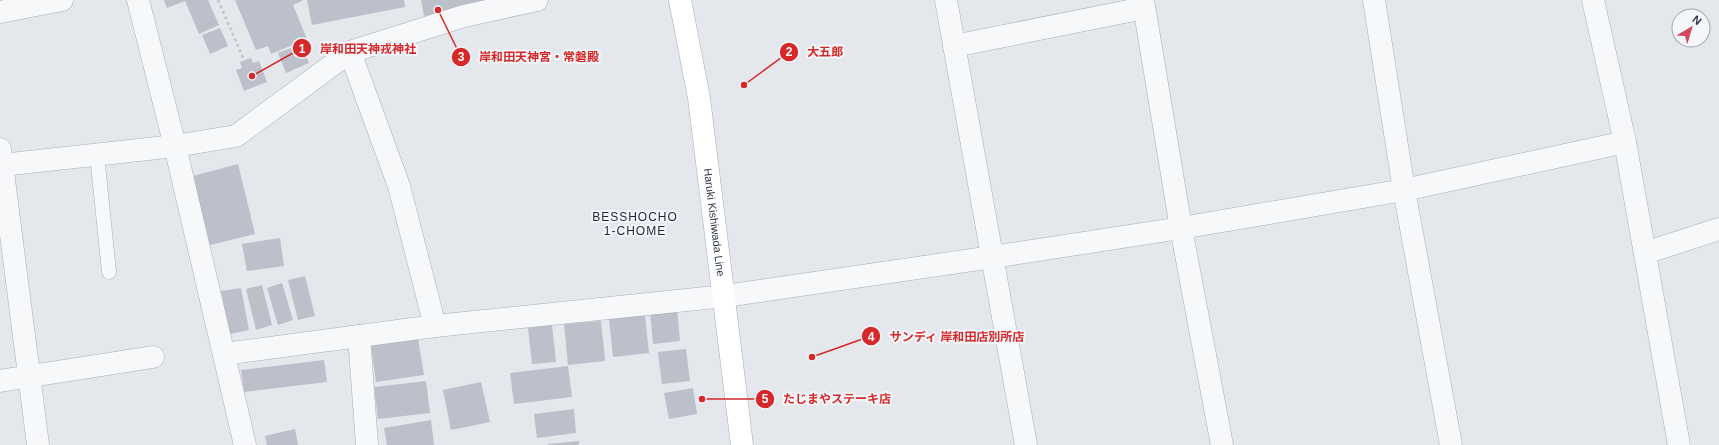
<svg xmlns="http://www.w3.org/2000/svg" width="1719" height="445" viewBox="0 0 1719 445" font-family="Helvetica,'Noto Sans JP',sans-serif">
	<rect width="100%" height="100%" fill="#e4e7ec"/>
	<g fill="#bbc0ca">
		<polygon points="164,0 208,0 219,25 199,34 185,1 167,8"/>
		<polygon points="235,0 302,0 302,1 293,5 307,39 271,54 268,46 256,50"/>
		<polygon points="307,0 404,0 405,7 312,25"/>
		<polygon points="421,0 482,0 483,4 424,16"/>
		<polygon points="220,28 228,46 210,54 202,35"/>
		<polygon points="301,44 309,63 286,73 278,53"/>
		<polygon points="251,58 253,63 259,61 267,82 244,91 236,70 242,68 240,62"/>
		<polygon points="238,164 255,234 210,245 193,176"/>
		<polygon points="280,238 284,266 247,271 242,244"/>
		<polygon points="305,276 315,316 298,320 288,280"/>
		<polygon points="282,283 293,320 278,325 267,288"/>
		<polygon points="262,285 272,325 256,330 246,289"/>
		<polygon points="241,288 249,330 230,334 221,291"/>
		<polygon points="677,309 680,341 653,344 650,312"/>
		<polygon points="645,315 649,353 613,357 609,319"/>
		<polygon points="601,321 605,361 568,365 564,324"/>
		<polygon points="552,325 556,362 532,364 528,328"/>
		<polygon points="418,338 424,375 376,382 371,346"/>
		<polygon points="686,349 690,381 662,384 658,352"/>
		<polygon points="324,360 327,382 244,392 241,370"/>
		<polygon points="568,366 572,397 514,404 510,373"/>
		<polygon points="426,381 430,413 378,419 374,387"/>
		<polygon points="481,382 490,422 451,430 443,390"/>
		<polygon points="693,388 697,414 669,419 664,393"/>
		<polygon points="574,409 576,433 537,438 534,414"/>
		<polygon points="431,420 434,445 387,445 384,428"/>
		<polygon points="295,429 298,445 267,445 265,436"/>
		<polygon points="579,441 579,445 548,445 548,444"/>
	</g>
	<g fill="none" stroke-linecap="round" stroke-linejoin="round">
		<g stroke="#a9aeb7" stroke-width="15">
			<polyline id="lane" points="97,155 109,272"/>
		</g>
		<g stroke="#a9aeb7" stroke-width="23">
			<g id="street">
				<polyline points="138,0 175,146 245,445"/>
				<polyline points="946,0 1026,445"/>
				<polyline points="1143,0 1181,228 1222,445"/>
				<polyline points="1374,0 1404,190 1451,445"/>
				<polyline points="1593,0 1625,142 1679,445"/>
				<polyline points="0,12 62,0"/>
				<polyline points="954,46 1144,8"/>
				<polyline points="350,52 399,186 435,326"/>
				<polyline points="0,149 38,445"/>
				<polyline points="2,165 175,146 236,136 350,52 464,16 537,0"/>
				<polyline points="1645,253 1719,229"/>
				<polyline points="359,336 367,445"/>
				<polyline points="224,354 435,326 725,296 992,257 1181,228 1404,190 1625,142"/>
				<polyline points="0,381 153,357"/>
			</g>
		</g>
		<g stroke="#a9aeb7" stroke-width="23">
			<g id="secondary">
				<path id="s1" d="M680,0L699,98L742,445"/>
			</g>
		</g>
		<polyline stroke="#c2c5cb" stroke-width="2.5" stroke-dasharray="3 3" stroke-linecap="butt" points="218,0 244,60"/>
		<use href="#lane" stroke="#f7f8fa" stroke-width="14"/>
		<use href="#street" stroke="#f7f8fa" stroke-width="22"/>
		<use href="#secondary" stroke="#fff" stroke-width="22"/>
	</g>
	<g text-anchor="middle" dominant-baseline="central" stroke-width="4" stroke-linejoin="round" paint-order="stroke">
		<g font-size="11" fill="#2b3445" stroke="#f4f6f9">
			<text stroke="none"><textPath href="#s1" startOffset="225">Haruki Kishiwada Line</textPath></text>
		</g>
		<g font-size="12" letter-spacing="1" fill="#1d2536" stroke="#f4f6f9">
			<text x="635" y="217">BESSHOCHO<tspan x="635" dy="14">1-CHOME</tspan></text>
		</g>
	</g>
	<path fill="none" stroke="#d62828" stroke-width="1.5" d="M252 76L302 48M744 85L789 52M438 10L461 57M812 357L871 336M702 399L765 399"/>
	<g fill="#d62828" stroke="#f4f6f9" stroke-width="1.5">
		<circle cx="252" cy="76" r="4"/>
		<circle cx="744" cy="85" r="4"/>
		<circle cx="438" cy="10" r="4"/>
		<circle cx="812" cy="357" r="4"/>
		<circle cx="702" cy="399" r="4"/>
		<circle cx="302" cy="48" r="10"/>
		<circle cx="789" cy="52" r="10"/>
		<circle cx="461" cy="57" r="10"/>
		<circle cx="871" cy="336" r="10"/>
		<circle cx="765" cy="399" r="10"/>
	</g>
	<g font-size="12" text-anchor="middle" font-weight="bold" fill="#fff">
		<text x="302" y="53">1</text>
		<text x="789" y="56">2</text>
		<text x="461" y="61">3</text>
		<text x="871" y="341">4</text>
		<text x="765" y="403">5</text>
	</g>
	<g font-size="12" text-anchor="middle" font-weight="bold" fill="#d62828" stroke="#f4f6f9" stroke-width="4" stroke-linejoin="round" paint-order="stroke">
		<text x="368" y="53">岸和田天神戎神社</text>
		<text x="825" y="56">大五郎</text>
		<text x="539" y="61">岸和田天神宮・常磐殿</text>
		<text x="957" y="341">サンディ 岸和田店別所店</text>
		<text x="837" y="403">たじまやステーキ店</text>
	</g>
	<g transform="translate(1691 28) rotate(38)"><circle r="19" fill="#f4f6f9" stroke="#a4a8b1"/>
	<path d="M0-3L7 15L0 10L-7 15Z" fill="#d1495b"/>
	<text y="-6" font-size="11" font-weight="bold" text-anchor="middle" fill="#2b3445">N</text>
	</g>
</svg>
